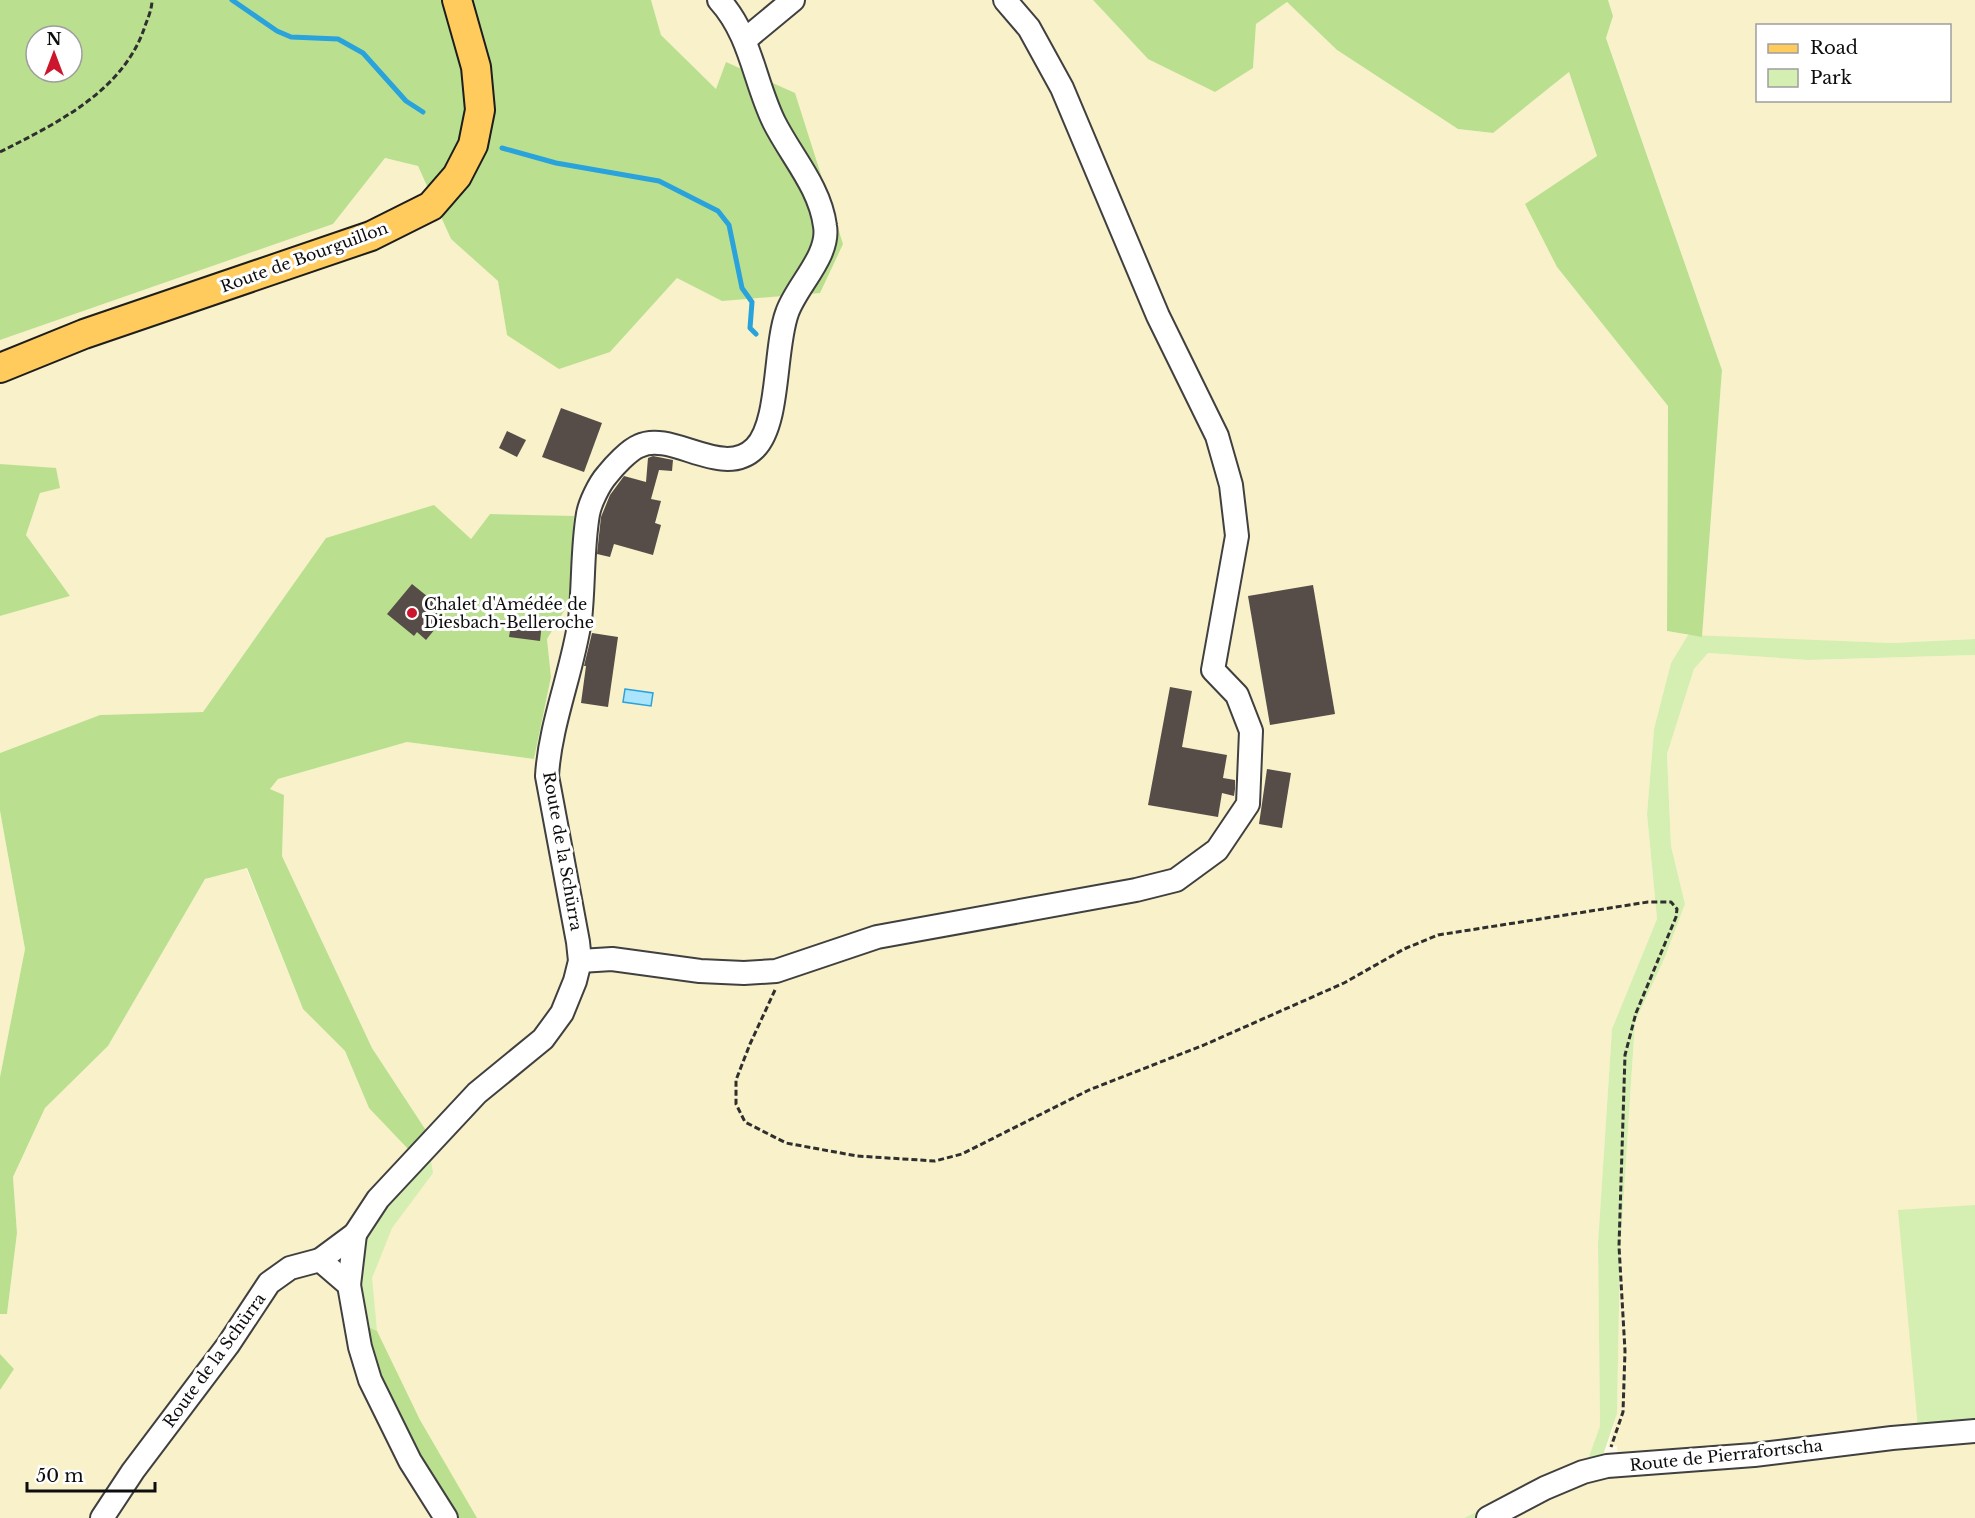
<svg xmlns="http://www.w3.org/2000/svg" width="1975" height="1518" viewBox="0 0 1975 1518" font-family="'Libre Baskerville',serif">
	<rect width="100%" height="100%" fill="#fffaec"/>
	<g fill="#f8f1c9" fill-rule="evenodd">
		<polygon points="651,0 1093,0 1148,59 1253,68 1256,24 1287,2 1337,50 1458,129 1492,133 1569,72 1597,156 1557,267 1668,406 1667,631 1688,635 1671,663 1654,729 1647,814 1657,919 1612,1029 1598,1243 1600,1426 1588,1459 1464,1518 0,1518 0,1390 14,1369 0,1354 0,1314 7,1314 17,1233 13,1177 45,1108 108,1046 205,879 246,868 303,1009 345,1051 369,1108 429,1135 372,1048 282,856 284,795 270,789 278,779 407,742 534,759 551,677 547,639 569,603 574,517 490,514 471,539 326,538 203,712 100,715 0,753 0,616 70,596 26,535 40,493 12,466 0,464 0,340 333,224 385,158 418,166 451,239 498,280 507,335 610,352 678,277 722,301 727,62 717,90 661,35"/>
		<path d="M1608,0H1975V639L1892,643L1702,637L1722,370L1606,37L1613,16ZM1758,26H1950V100H1758Z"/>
		<polygon points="1708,653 1808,660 1975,655 1975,1424 1753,1450 1618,1454 1617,1446 1608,1447 1617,1414 1620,1253 1635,1022 1665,957 1685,904 1671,846 1667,754 1694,669"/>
		<polygon points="0,811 25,949 0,1077"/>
		<polygon points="1975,1437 1975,1518 1498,1518 1585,1477"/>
	</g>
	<g fill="#d5eeb1">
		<polygon points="1688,635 1892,643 1975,639 1975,655 1808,660 1708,653 1694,669 1667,754 1671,846 1685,904 1665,957 1635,1022 1620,1253 1617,1414 1602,1458 1478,1518 1464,1518 1588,1459 1600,1426 1598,1243 1612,1029 1657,919 1647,814 1654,729 1671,663"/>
		<polygon points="431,1161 433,1173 392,1228 372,1278 377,1331 370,1327 368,1334 359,1304 364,1235 418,1166"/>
		<polygon points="1975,1205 1975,1424 1918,1428 1898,1210"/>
	</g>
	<g fill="#bae08f" fill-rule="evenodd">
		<path d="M0,0H651L661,35L716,89L726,62L795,93L843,244L820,293L722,301L677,278L610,352L559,369L507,335L498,281L451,239L418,166L385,158L333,224L0,340ZM36,36H72V72H36Z"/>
		<polygon points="1093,0 1608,0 1613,16 1606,38 1722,370 1702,637 1667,631 1668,406 1557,267 1525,204 1597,156 1569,72 1493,133 1458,129 1337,50 1287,2 1256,24 1253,68 1215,92 1148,59"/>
		<polygon points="0,464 56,468 60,488 40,493 26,535 70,596 0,616"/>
		<polygon points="434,505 471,539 490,514 574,516 569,603 547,639 551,677 534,759 407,742 278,779 270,789 284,795 282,856 372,1048 429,1135 410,1151 369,1108 345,1051 303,1009 247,868 205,879 108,1046 45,1108 13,1177 17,1233 7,1314 0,1314 0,1077 25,949 0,811 0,753 100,715 203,712 326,538"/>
		<path d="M369,1327L377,1331L420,1420L477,1518H455C432,1479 358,1369 369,1327Z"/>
		<polygon points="0,1354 14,1369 0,1390"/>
	</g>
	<polygon fill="#aae4fd" stroke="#2aa2dc" stroke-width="1.5" points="625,689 653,693 651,706 623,702"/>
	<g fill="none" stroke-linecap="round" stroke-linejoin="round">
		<g stroke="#2aa2dc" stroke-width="5">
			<polyline points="232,0 277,31 291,37 338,39 363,53 406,101 423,112"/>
			<polyline points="502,148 556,163 659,181 718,211 729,225 742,288 752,302 750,328 756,334"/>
		</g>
	</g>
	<g fill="#564c48">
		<polygon points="561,408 602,423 584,472 542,457"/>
		<polygon points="507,431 526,440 517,457 499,448"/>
		<polygon points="653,456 673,460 672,471 659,470 651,499 661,501 655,523 661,525 653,555 614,544 610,557 597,554 601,517 610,495 624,476 646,482 648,458"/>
		<polygon points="412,584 438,605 434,611 444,618 426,640 417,632 414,636 387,614"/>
		<polygon points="1313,585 1335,714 1270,725 1248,596"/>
		<polygon points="512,619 542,623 540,641 509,637"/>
		<polygon points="592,633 618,637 608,707 581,703 586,666 584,666"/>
		<polygon points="1170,687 1192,691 1182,747 1227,755 1223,778 1235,780 1235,789 1234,796 1222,793 1218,817 1148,805"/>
		<polygon points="1267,769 1291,773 1282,828 1259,824"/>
	</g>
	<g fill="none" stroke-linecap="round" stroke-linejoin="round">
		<g stroke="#404040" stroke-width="26">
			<g id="minor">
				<polyline points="746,39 793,0"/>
				<polyline points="580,961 612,959 700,971 744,973 776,971 877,937 1136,890 1176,880 1217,850 1248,804 1251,731 1237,695 1213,670 1237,536 1231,485 1217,436 1158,316 1062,88 1029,28 1005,0"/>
				<polyline points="320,1260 349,1285 360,1347 370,1380 410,1461 446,1518"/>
				<polyline points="349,1285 355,1234"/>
				<path d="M102,1518L133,1471L228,1345L269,1283L290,1268L320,1260L355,1234L378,1199L477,1093L543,1039L562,1013L575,981L580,961L578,942L547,776C550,724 572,673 580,620C584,585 582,549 588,514C590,503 599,484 607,475C614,466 629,450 639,446C672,430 723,480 755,448C780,423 774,349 787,313C796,286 830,256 825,226C820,187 791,156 774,122C754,81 751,35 719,0"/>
				<polyline points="1488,1518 1545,1488 1583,1472 1607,1466 1754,1455 1892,1438 1975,1431"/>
			</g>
		</g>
		<g stroke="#1e1e1e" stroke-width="32">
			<polyline id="major" points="0,368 84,334 371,236 431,206 457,176 473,145 480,110 476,67 457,0"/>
		</g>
		<g stroke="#2f2f2f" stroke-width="3" stroke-dasharray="6 3" stroke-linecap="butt">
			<path d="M0,152C57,123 124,91 145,26C148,18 152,9 152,0"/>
			<polyline points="775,990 750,1044 736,1080 736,1104 745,1122 786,1143 857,1156 935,1161 962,1154 1089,1090 1204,1045 1344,983 1404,949 1438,935 1648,902 1671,902 1677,909 1676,917 1636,1013 1625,1055 1619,1246 1625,1351 1623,1412 1611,1447"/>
		</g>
		<use href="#minor" stroke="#fff" stroke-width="22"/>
		<use href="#major" stroke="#ffcb5c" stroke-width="28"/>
	</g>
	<circle fill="#cb162d" stroke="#fff" stroke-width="2" cx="412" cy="613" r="6"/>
	<g text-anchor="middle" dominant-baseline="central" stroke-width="6" stroke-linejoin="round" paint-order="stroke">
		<g font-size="16" fill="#0d0d0d" stroke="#fff">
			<text transform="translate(304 257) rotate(-20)">Route de Bourguillon</text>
			<text transform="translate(563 851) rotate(80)">Route de la Schürra</text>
			<text transform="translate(214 1360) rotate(-54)">Route de la Schürra</text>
			<text transform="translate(1726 1455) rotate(-6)">Route de Pierrafortscha</text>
		</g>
		<g font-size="16" fill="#0d0d0d" stroke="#fff" text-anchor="start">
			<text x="424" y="604">Chalet d'Amédée de<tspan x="424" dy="18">Diesbach-Belleroche</tspan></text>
		</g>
	</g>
	<rect x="1756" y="24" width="195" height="78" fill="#ffffff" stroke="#9e9e9e" stroke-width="1.5"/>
	<rect x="1768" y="44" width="30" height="9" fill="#ffcb5c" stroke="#9e9e9e" stroke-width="1.5"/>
	<text x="1810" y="54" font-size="18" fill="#0d0d0d">Road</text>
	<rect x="1768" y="69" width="30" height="18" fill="#d5eeb1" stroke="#9e9e9e" stroke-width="1.5"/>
	<text x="1810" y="84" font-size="18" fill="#0d0d0d">Park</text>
	<g transform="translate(54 54)"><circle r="28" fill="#ffffff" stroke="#9e9e9e" stroke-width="1.5"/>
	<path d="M0-4.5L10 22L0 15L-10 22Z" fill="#cb162d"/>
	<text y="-9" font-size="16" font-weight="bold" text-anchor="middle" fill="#0d0d0d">N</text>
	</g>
	<path d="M27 1482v9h128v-9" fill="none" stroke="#0d0d0d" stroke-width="3"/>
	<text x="36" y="1482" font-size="18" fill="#0d0d0d" stroke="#ffffff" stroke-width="4.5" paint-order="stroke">50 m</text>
</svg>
